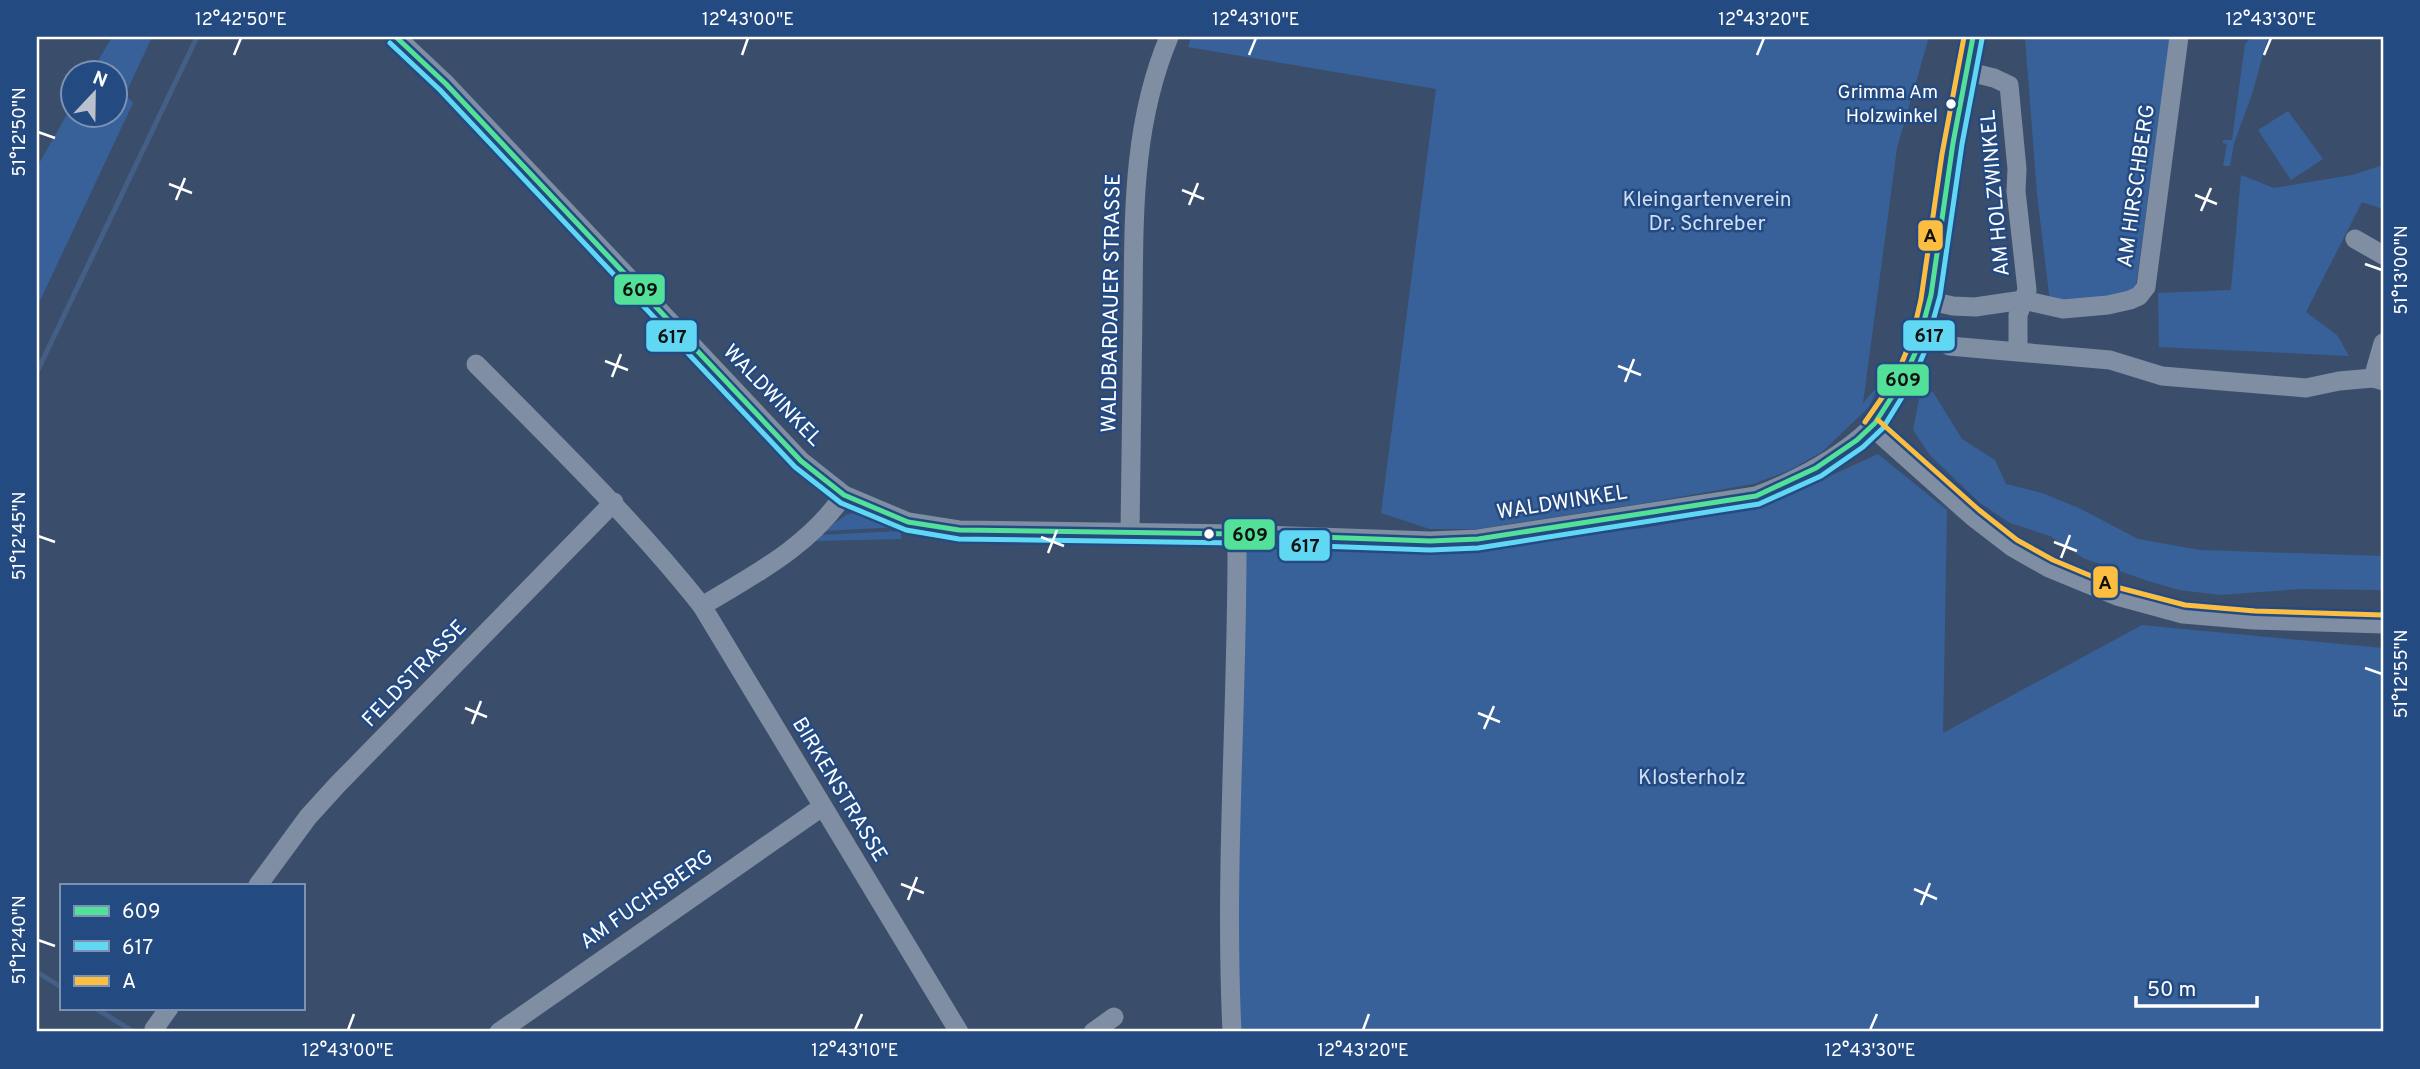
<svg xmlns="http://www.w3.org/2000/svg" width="2420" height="1069" viewBox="0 0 2420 1069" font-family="Overpass,sans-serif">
	<rect width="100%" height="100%" fill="#3a4e6c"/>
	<g fill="#386199">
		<polygon points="112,37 152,37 125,95 133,103 37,307 37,167 73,104 74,116 116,116 116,74 91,73"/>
		<polygon points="1191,37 1929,37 1897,148 1863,403 1879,385 1869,407 1822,452 1788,471 1753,484 1639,504 1477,529 1430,529 1381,513 1436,89 1188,47"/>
		<polygon points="2025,37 2171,37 2135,291 2126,297 2050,302 2037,194"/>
		<polygon points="2252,37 2268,37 2252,94 2234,143 2230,166 2223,166 2227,144 2223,143 2223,140 2232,140 2245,44"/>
		<polygon points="2288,111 2323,159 2291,180 2258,130"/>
		<polygon points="2383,165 2383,209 2362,202 2306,312 2337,335 2349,356 2159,347 2158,293 2231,290 2241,175 2274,188 2352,175"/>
		<polygon points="1933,392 1962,439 1995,460 2006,484 2042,493 2079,508 2138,539 2200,550 2383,556 2383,590 2301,589 2220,595 2179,590 2148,581 2083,558 2050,536 2010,523 1980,503 1930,455 1913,430 1920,394"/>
		<polygon points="1878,454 1947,510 1943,733 2142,625 2383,648 2383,1032 1233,1032 1243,544 1433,550 1644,528 1763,507"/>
		<polygon points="854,513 865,514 900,527 824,531 846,515"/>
		<polygon points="901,531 901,539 814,541 820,535"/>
	</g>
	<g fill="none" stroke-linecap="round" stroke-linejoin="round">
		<g stroke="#445f86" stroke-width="5">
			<polyline points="37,372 197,37"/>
			<polyline points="37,972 61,987"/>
			<polyline points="95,1008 134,1032"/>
		</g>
		<g stroke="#7f8ea2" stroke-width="19">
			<path d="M396,37L446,84L801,461L844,495L908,522L959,530L1237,534L1430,541L1478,539L1756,496C1798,480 1837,460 1870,429C1878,422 1883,411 1889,403C1934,337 1937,255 1948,178C1955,131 1963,84 1973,37"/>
			<polyline points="1965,71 1994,78 2009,85 2017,169 2016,191 2027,290 2018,315 2018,351"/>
			<polyline points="2355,239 2383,255"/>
			<polyline points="1930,301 1953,306 1975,307 2023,300 2063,309 2108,305 2130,300 2139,296 2146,287 2179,37"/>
			<polyline points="1949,346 2110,360 2162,376 2306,388 2339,381 2373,378 2383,381"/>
			<path d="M476,364C554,443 633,519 702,606L959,1032"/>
			<polyline points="2373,378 2383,343"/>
			<polyline points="1872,427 1973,517 2012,547 2049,568 2117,596 2183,614 2254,620 2383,624"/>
			<path d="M1130,532C1131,457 1132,383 1133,309C1134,215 1132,125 1169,37"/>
			<path d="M702,606C755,574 807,548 844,495"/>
			<polyline points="258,885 308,817 338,784 614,502"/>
			<polyline points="158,1032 154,1029 169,1008"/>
			<polyline points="499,1032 822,807"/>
			<polyline points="1093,1032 1114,1017"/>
			<path d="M1232,1032C1224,866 1238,700 1237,534"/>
		</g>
		<g stroke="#244a82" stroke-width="10">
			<polyline id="bus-1" points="396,37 446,84 801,461 844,495 908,522 959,530 1237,534 1430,541 1478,539 1756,496 1816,468 1857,440 1875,423 1904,378 1916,351 1931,295 1953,143 1973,37"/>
		</g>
		<g stroke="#244a82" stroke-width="10">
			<polyline id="bus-2" points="390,43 440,90 795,467 841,503 906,530 959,539 1237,543 1430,550 1478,548 1759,504 1821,476 1863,447 1883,428 1912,381 1924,353 1940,296 1962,144 1982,39"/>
		</g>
		<g stroke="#244a82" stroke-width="10">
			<g id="bus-3">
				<polyline points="1878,420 1979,510 2017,540 2053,560 2120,588 2185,605 2255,611 2383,615"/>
				<polyline points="1865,422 1895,379 1912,338 1921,299 1942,154 1964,37"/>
			</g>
		</g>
		<use href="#bus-1" stroke="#53e098" stroke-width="5"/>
		<use href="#bus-2" stroke="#60d8f3" stroke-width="5"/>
		<use href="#bus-3" stroke="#fbbe40" stroke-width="5"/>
	</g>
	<path fill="none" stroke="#fff" stroke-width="2.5" d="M234,55L241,38M742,55L748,38M1249,55L1256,38M1757,55L1764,38M2264,55L2271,38M38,132L55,138M169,184L192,193M1182,190L1204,199M2195,195L2217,204M176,200L185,178M1189,205L1198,183M2201,211L2211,188M2365,264L2382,270M605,361L628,370M1618,366L1641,375M612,377L621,354M1625,382L1634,359M38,536L55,542M1041,537L1064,546M2054,542L2077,551M1048,553L1057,530M2061,558L2070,535M2365,668L2382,674M465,708L487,717M1478,713L1500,722M472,724L481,701M1484,729L1494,706M901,884L924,893M1914,889L1937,899M908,900L917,877M1921,905L1930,883M38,940L55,946M348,1030L354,1014M855,1030L862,1014M1363,1030L1369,1014M1870,1030L1877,1014"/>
	<g fill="#fff" stroke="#244a82" stroke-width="2.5">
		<circle cx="1951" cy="104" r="6"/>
		<circle cx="1209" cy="534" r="6"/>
	</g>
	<g text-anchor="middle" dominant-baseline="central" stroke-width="5" stroke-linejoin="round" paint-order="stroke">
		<g font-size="19" fill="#fff" stroke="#244a82" text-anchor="end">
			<text x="1938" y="93">Grimma Am<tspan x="1938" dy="24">Holzwinkel</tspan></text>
		</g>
		<g font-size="21" fill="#fff" stroke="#244a82">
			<text transform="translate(2137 186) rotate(-82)">AM HIRSCHBERG</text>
			<text transform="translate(1996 193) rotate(-95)">AM HOLZWINKEL</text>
			<text transform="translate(1112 303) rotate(-89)">WALDBARDAUER STRASSE</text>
			<text transform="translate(772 396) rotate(46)">WALDWINKEL</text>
			<text transform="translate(1562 503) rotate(-9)">WALDWINKEL</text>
			<text transform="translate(415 674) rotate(-46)">FELDSTRASSE</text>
			<text transform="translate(839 790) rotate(59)">BIRKENSTRASSE</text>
			<text transform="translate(647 900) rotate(-35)">AM FUCHSBERG</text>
		</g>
		<g font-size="21" fill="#cfdff6" stroke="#244a82">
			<text x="1707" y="200">Kleingartenverein<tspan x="1707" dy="24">Dr. Schreber</tspan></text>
			<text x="1692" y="778">Klosterholz</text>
		</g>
	</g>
	<g stroke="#244a82" stroke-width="2.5">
		<rect x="1917" y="219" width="27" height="33" rx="7" fill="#fbbe40"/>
		<rect x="613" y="273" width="53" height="33" rx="7" fill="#53e098"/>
		<rect x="1902" y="319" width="54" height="33" rx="7" fill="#60d8f3"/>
		<rect x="645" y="319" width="53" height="34" rx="7" fill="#60d8f3"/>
		<rect x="1876" y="363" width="54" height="34" rx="7" fill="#53e098"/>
		<rect x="1223" y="518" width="53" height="33" rx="7" fill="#53e098"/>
		<rect x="1278" y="529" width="53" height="33" rx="7" fill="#60d8f3"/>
		<rect x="2092" y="565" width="27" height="34" rx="7" fill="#fbbe40"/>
	</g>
	<g font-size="19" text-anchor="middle" font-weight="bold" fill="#111">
		<text x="1930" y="242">A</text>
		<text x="640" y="296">609</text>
		<text x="1929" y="342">617</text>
		<text x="672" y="343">617</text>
		<text x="1903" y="386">609</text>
		<text x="1250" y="541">609</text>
		<text x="1305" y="552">617</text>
		<text x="2105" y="589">A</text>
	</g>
	<rect width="2420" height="1069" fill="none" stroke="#244a82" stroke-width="77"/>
	<rect x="60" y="884" width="245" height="126" fill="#244a82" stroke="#7c92b4" stroke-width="2"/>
	<rect x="74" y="906" width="35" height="10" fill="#53e098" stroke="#7c92b4" stroke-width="2"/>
	<text x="122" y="918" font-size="21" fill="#ffffff">609</text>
	<rect x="74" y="941" width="35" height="10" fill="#60d8f3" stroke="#7c92b4" stroke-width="2"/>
	<text x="122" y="954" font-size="21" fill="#ffffff">617</text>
	<rect x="74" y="976" width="35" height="10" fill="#fbbe40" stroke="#7c92b4" stroke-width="2"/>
	<text x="122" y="988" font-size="21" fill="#ffffff">A</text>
	<g transform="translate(94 94) rotate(22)"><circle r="33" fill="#244a82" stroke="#7c92b4" stroke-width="2"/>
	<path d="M0-5L12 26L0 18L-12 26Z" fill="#bac1cc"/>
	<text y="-10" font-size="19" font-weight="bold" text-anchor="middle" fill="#ffffff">N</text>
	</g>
	<path d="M2136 996v10h121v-10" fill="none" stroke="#ffffff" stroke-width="3.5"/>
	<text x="2147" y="996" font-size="21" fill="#ffffff" stroke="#244a82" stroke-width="5" paint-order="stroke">50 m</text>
	<rect x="38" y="38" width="2344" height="992" fill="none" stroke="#fff" stroke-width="2.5"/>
	<g font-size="18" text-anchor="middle" fill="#fff">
		<text x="241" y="25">12°42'50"E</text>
		<text x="748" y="25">12°43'00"E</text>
		<text x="1256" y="25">12°43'10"E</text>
		<text x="1764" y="25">12°43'20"E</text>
		<text x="2271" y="25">12°43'30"E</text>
		<text transform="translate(19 132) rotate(-90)" y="6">51°12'50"N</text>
		<text transform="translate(2401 270) rotate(-90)" y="6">51°13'00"N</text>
		<text transform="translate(19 536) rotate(-90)" y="6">51°12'45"N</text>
		<text transform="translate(2401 674) rotate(-90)" y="6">51°12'55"N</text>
		<text transform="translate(19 940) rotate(-90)" y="6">51°12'40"N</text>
		<text x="348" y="1056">12°43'00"E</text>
		<text x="855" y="1056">12°43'10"E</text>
		<text x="1363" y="1056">12°43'20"E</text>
		<text x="1870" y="1056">12°43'30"E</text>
	</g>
</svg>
